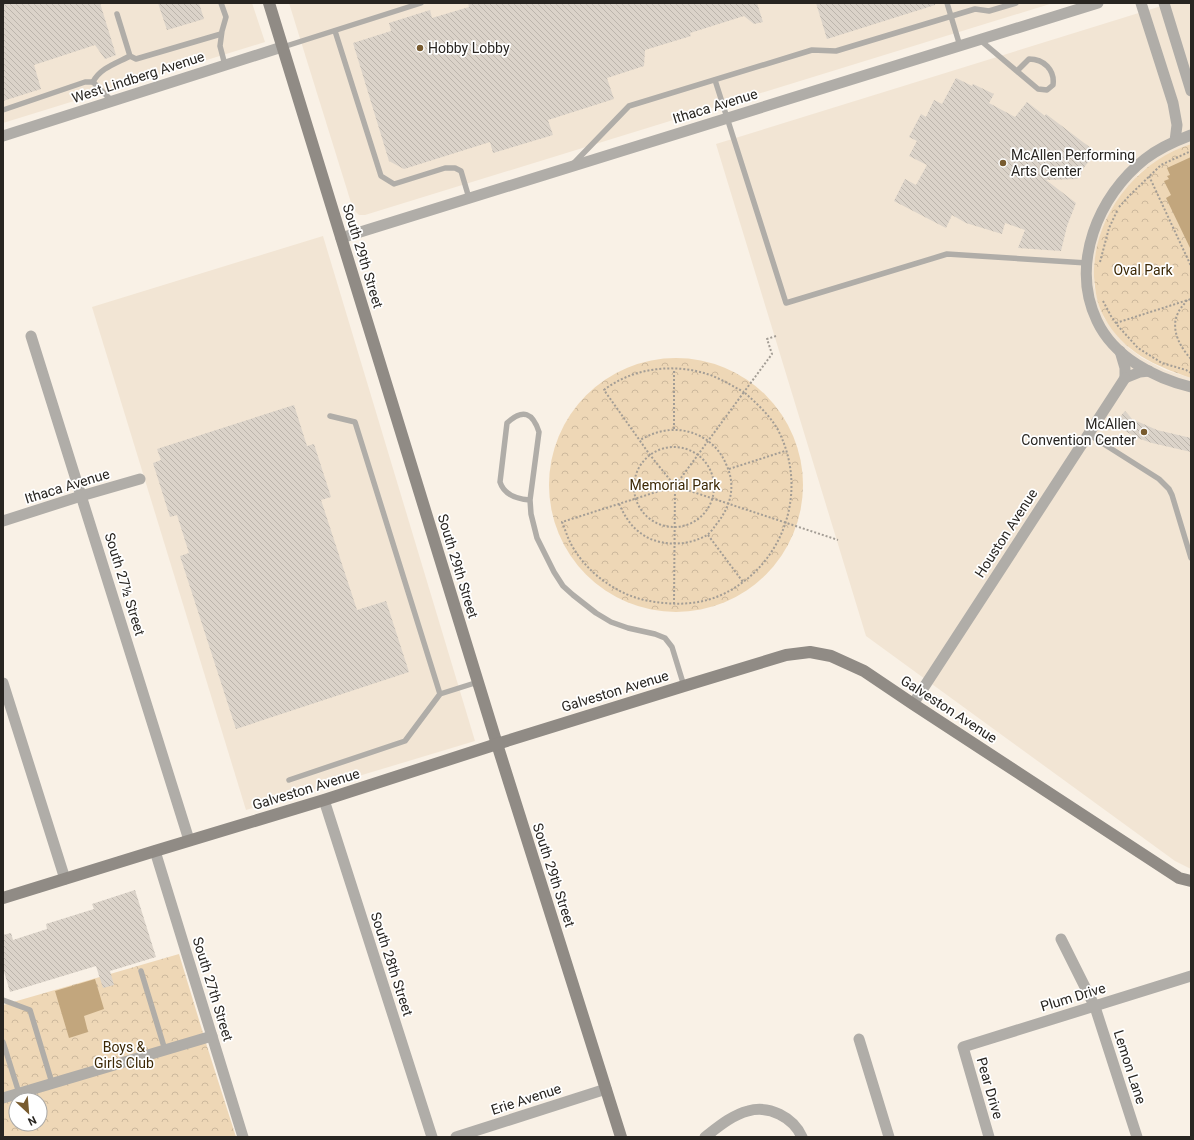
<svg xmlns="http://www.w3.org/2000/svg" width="1194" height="1140" viewBox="0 0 1194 1140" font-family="Roboto,sans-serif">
	<defs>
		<pattern id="park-crowns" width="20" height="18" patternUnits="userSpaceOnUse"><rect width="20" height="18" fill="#eed7b6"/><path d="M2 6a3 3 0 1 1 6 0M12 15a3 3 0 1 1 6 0" fill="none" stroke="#ccb89c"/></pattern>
		<pattern id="building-back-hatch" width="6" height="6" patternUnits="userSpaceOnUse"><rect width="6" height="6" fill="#dbd3c9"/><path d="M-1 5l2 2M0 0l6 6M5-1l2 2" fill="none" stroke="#bcb5ac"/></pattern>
	</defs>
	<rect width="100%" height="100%" fill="#f9f1e6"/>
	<g fill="#f2e5d4">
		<polygon points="3,3 252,3 265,42 3,123"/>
		<polygon points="289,3 1053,3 365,215 359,215 353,209"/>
		<polygon points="1171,3 1191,3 1191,144 1171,152 1138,174 1097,247 1094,264 1094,285 1100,309 1104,318 1129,348 1142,358 1152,363 1165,370 1191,378 1191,869 1175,861 866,636 716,144"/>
		<polygon points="323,236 475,741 246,810 92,307"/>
	</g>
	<g fill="url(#park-crowns)" fill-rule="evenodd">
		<path d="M1191,144V378C1155,366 1123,352 1104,317C1097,305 1095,290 1094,277C1092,218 1136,161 1191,144Z"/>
		<circle cx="676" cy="485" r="127"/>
		<path d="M179,954L206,1043L236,1137H3V1005ZM16,1100H40V1124H16Z"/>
	</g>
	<g fill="#c2a67d">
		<polygon points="1191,157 1191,250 1166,198 1171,195 1164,181 1169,179 1167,176 1170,175 1167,168"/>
		<polygon points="95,979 104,1009 84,1016 88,1032 69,1038 55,991"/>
	</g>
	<g fill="url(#building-back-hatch)">
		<polygon points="3,3 100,3 116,55 105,59 95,45 34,65 41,89 3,101"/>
		<polygon points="158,3 199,3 204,19 167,30"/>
		<polygon points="468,3 757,3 763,22 754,24 744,16 690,33 691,36 645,50 644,66 607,78 614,99 548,120 553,135 493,153 490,142 404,169 389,161 353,43 391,31 389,23 430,10 432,18 469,7"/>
		<polygon points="816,3 935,3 935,5 827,39"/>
		<polygon points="956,78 972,86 973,84 994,94 989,103 1015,117 1027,102 1045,116 1046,114 1096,152 1082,170 1081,175 1077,179 1046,180 1076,203 1067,226 1061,251 1018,248 1025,230 1005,223 1002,234 966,223 952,215 946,228 894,201 905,179 916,185 927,165 909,156 917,141 909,137 921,114 926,117 934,100 942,104"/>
		<polygon points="294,405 307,446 314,444 331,497 321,500 357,610 386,601 409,672 236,729 180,556 189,553 177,515 170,517 153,463 161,460 157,449"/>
		<polygon points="1125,411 1132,419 1157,430 1191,438 1191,452 1152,443 1140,439 1123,430 1114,424"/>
		<polygon points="135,890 156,957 110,971 114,985 103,988 96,966 10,992 3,968 3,935 11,933 13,940 47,929 46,924 94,909 92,904"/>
	</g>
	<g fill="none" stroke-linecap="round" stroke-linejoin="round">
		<g stroke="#a39d95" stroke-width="2" stroke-dasharray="2 2" stroke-linecap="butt">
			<polyline points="1149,176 1191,266"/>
			<polyline points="1119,207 1130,195 1161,165 1191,151"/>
			<polyline points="1100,262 1109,228 1117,211"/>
			<path d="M1187,300C1184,305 1180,308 1178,313C1170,329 1180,347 1191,359"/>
			<polyline points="1103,301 1111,316 1118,326 1138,348 1162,363 1186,370 1191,373"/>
			<polyline points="1116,323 1191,299"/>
			<path d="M776,336L767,339L772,354L744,392C732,386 720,378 707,374C674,363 632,368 604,390L650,455L675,486L838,540"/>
			<polyline points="674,429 674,369"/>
			<circle cx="674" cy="487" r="40"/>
			<polyline points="729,469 785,451"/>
			<path d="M619,504C624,514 629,524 638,531C656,547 687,547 707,535C710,533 713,529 715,526C730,508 737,487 726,464C721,452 712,442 700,436C680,426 659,429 640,440"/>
			<polyline points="708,535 743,582"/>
			<path d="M674,604L675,486L744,392C756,403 769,414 778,430C810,492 783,568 719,596C695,606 669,605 644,600C614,593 584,570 570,542C567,536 565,529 562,522L675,486"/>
		</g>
		<g stroke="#b0ada8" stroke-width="5.5">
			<polyline points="221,3 226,17 222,31 220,46 225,65"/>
			<polyline points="947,3 960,46"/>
			<polyline points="117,14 130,56 136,59 221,34"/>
			<polyline points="335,31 381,176 394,184 445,168 455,168 461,171 469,198"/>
			<path d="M980,40L1038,89L1047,90L1053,85C1055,70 1044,59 1029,59L1017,71"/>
			<polyline points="283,47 421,3"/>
			<polyline points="715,80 786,303 947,254 1087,263"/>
			<path d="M93,82C100,68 117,63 130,56"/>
			<polyline points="3,110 85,82 93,82 112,101"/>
			<polyline points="573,164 629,106 812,50 836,51 975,9 989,11 1016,3"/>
			<polyline points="330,416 355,422 440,694"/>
			<polyline points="1088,434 1159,479 1169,489 1172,495 1191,558"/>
			<path d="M530,500C517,499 504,495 500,482L507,423C523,408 533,413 539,432L530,500L531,514L537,538L554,572L563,586L573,595L596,613L611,622L628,628L655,634L665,638L672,647L684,686"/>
			<polyline points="289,780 405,741 440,694 478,682"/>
			<polyline points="141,971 165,1050"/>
			<polyline points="3,1000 30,1010 52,1083"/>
			<polyline points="3,1042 19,1093"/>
		</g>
		<g stroke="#b0ada8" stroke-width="11">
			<polyline points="1141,3 1173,103 1177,125 1175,141"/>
			<polyline points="1164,3 1191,91"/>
			<path d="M1191,135C1175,141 1159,148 1145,159C1098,196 1070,264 1097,321C1114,357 1154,378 1191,387"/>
			<polyline points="3,136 282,47"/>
			<polyline points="341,238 1098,3"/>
			<polyline points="31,336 189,840"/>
			<polyline points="1120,351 1125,368 1125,378 1140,372 1149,371"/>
			<polyline points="3,521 81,496 140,479"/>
			<polyline points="3,683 65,879"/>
			<polyline points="913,704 1125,378"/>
			<polyline points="324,800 432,1137"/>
			<polyline points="155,851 243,1137"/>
			<polyline points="1061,939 1095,1007 1137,1137"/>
			<polyline points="859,1039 889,1137"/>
			<polyline points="3,1098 212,1036"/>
			<polyline points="456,1137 606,1089"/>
			<path d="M705,1137C718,1127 732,1115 748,1111C769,1105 793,1117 802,1137"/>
			<polyline points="989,1137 963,1047 1191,976"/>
		</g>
		<g stroke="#908b85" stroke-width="12">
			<polyline points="269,3 497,744 621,1137"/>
			<polyline points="3,898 155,851 324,800 497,744 684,686 786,655 810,652 831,656 864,671 913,704 1179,878 1191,881"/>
		</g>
	</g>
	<g fill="#785b2f" stroke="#fff" stroke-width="1.5">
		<circle cx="420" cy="48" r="4"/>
		<circle cx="1003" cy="163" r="4"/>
		<circle cx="1144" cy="432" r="4"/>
	</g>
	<g text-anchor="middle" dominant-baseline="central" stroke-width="3.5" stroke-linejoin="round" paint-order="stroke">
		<g font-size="14" fill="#282521" stroke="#fff" text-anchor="start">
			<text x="428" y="48">Hobby Lobby</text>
			<text x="1011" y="155">McAllen Performing<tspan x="1011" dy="16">Arts Center</tspan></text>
			<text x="1136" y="424" text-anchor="end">McAllen<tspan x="1136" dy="16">Convention Center</tspan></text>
		</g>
		<g font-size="14" fill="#282521" stroke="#fff">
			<text transform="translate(138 77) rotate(-18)">West Lindberg Avenue</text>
			<text transform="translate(715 106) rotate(-17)">Ithaca Avenue</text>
			<text transform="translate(363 256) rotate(73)">South 29th Street</text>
			<text transform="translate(67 486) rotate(-17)">Ithaca Avenue</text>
			<text transform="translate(1006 533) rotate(-57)">Houston Avenue</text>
			<text transform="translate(458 566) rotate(73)">South 29th Street</text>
			<text transform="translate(125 584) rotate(73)">South 27½ Street</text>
			<text transform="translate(615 691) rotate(-17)">Galveston Avenue</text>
			<text transform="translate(949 709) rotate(33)">Galveston Avenue</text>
			<text transform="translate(306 789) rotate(-17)">Galveston Avenue</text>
			<text transform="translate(554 875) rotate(72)">South 29th Street</text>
			<text transform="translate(392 964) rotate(72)">South 28th Street</text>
			<text transform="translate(213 989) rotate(73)">South 27th Street</text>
			<text transform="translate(1073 997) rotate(-17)">Plum Drive</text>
			<text transform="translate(1130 1067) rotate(72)">Lemon Lane</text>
			<text transform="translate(990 1088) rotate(74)">Pear Drive</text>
			<text transform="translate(526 1099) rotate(-18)">Erie Avenue</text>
		</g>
		<g font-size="14" fill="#3c2805" stroke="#fff">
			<text x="1143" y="270">Oval Park</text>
			<text x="675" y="485">Memorial Park</text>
			<text x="124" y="1047">Boys &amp;<tspan x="124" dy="16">Girls Club</tspan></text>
		</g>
	</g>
	<rect width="1194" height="1140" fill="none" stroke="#282521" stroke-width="8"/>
	<g transform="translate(28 1112) rotate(154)"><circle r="19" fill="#ffffff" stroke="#a9a8a6"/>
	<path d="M0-3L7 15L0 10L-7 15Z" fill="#785b2f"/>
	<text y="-6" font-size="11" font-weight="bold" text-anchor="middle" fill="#282521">N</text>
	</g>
</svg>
